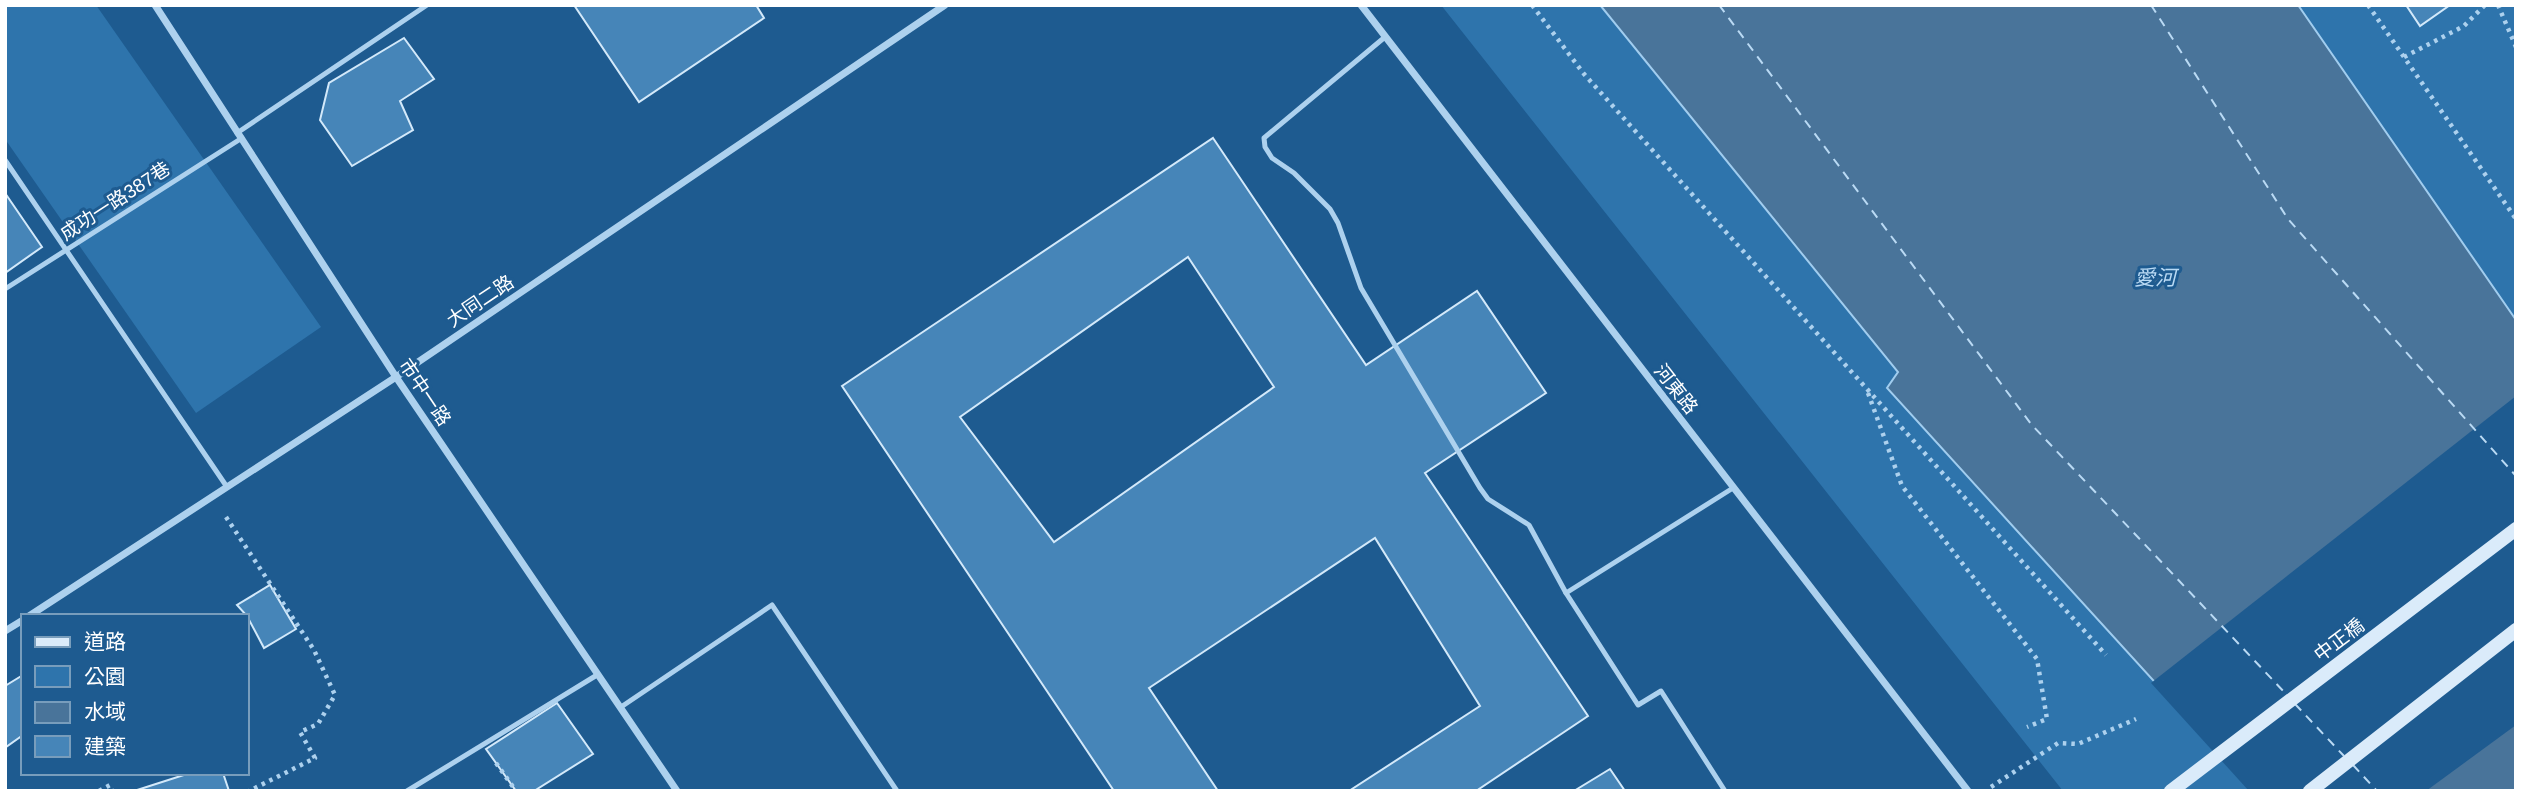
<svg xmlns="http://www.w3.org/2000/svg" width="2521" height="796" viewBox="0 0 2521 796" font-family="Helvetica,'Noto Sans TC',sans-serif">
	<rect width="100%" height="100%" fill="#1e5b90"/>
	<g fill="#2e74ac">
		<polygon points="5,5 96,5 321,327 196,413 5,139"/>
		<polygon points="1441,5 1600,5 1899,372 1887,388 2254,791 2063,791"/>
		<polygon points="2298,5 2516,5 2516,320"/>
	</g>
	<polygon fill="#49749a" stroke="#a1cdef" stroke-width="2" points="1600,5 2298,5 2516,320 2516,791 2254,791 1887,388 1898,372"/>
	<polygon fill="#1e5b90" points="2516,396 2516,725 2426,791 2249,791 2151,683"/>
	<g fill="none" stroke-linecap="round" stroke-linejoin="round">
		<g stroke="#badaf4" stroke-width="2" stroke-dasharray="9 7" stroke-linecap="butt">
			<polyline points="1719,5 2031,424 2287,695"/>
			<polyline points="2151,5 2288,219 2516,476"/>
			<polyline points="2295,704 2344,756"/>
			<polyline points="2353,765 2377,791"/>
		</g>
	</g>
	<g fill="#4685b8" stroke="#d3e9fa" stroke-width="2" fill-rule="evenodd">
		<polygon points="574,5 756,5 764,18 639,102"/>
		<polygon points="2406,5 2450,5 2420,26"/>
		<polygon points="404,38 434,79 400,101 413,130 352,166 320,120 329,83"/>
		<path d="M1213,138L1366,365L1477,291L1546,393L1425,473L1588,716L1476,791H1349L1480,706L1375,538L1149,688L1218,791H1114L842,386ZM1188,257L1274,387L1054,542L960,417Z"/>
		<polygon points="5,193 42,247 5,273"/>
		<polygon points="270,585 296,629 264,648 247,616 237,605"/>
		<polygon points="23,675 23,735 6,747 5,686"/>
		<polygon points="557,703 593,754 534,791 516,791 486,749"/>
		<polygon points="1610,769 1625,791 1574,791"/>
		<polygon points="190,773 223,773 229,791 134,791"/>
	</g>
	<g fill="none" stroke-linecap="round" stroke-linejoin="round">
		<g stroke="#add1ee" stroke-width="4.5" stroke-dasharray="3.5 5" stroke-linecap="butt">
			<polyline points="1532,5 1584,74 2106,655"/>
			<polyline points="2368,5 2516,219"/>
			<polyline points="2498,5 2516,47"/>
			<polyline points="2404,57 2464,26 2485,5"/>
			<polyline points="1868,393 1902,486 2037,659 2047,719 2027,727"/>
			<polyline points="226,517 314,650 335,695 318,724 300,732 315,758 249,791"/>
			<polyline points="496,763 516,791"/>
			<polyline points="1991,787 2058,743 2078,744 2136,719"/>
			<polyline points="99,791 110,785 112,791"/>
		</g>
		<g stroke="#add1ee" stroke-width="5">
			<polyline points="1385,37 1264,138 1265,147 1272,158 1294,173 1330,209 1338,223 1361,288 1480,488 1488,499 1529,525 1566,593 1733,488"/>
			<polyline points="237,133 427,5"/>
			<polyline points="5,160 227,487"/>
			<polyline points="5,289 242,138"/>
			<polyline points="1566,593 1638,705 1661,691 1725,791"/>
			<polyline points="621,707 772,605 897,791"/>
			<polyline points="407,791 597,675"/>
		</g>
		<g stroke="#add1ee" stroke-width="7">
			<polyline points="155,5 396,377 677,791"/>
			<polyline points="1361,5 1968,791"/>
			<polyline points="29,616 396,377 945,5"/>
			<polyline points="5,631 23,620"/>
		</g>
		<g stroke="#daebfa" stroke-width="14">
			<polyline points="2171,791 2516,529"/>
			<polyline points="2310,791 2516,630"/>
		</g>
	</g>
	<g text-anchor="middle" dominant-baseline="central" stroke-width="6" stroke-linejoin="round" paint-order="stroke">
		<g font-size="19" fill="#fff" stroke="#1e5b90">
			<text transform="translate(115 201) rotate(-33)">成功一路387巷</text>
			<text transform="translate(480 301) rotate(-34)">大同二路</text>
			<text transform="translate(1676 389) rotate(52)">河東路</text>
			<text transform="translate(425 392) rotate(56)">市中一路</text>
			<text transform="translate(2339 640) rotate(-37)">中正橋</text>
		</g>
		<g font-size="21" font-style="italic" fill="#badaf4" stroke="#1e5b90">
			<text x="2155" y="277">愛河</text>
		</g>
	</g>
	<rect width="2521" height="796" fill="none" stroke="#ffffff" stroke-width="14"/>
	<rect x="21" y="614" width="228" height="161" fill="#1e5b90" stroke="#789dbc" stroke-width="2"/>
	<rect x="35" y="637" width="35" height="10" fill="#daebfa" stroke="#789dbc" stroke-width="2"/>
	<text x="84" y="649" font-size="21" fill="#ffffff">道路</text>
	<rect x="35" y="666" width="35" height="21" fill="#2e74ac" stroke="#789dbc" stroke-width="2"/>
	<text x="84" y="684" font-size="21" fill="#ffffff">公園</text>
	<rect x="35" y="702" width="35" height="21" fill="#49749a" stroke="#789dbc" stroke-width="2"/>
	<text x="84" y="719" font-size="21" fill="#ffffff">水域</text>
	<rect x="35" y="736" width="35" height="21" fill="#4685b8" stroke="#789dbc" stroke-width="2"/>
	<text x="84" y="754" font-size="21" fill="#ffffff">建築</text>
</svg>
